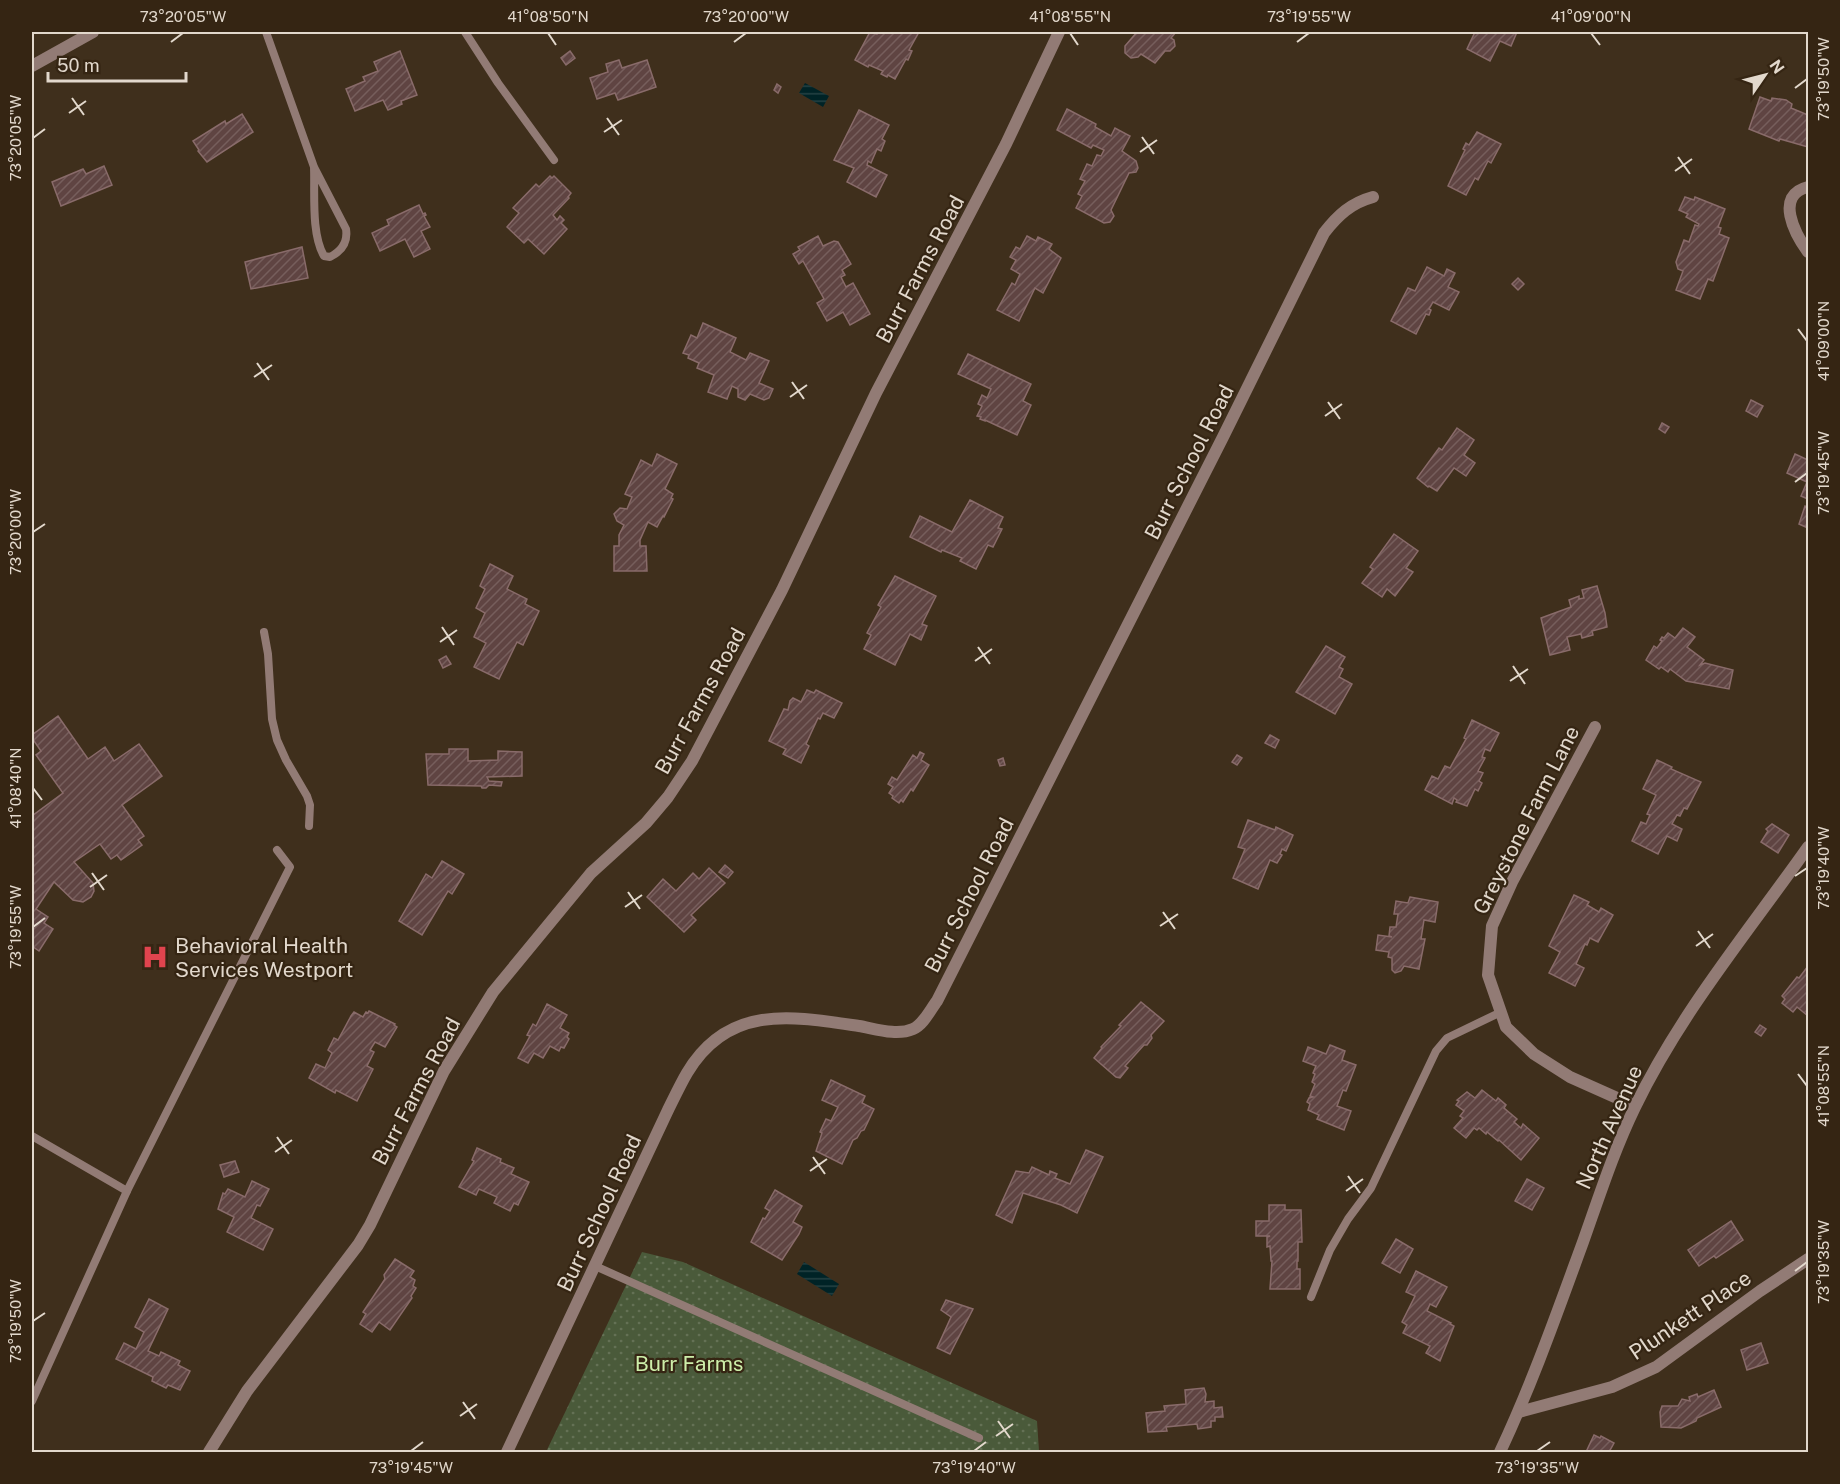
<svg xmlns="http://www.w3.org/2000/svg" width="1840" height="1484" viewBox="0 0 1840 1484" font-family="'Public Sans',sans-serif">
	<defs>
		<pattern id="grass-dots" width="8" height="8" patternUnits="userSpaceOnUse" patternTransform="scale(1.5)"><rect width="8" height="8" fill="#4a5a3a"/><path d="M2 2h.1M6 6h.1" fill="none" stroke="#647155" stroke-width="1.8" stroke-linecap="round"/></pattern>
		<pattern id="water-rules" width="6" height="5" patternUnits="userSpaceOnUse" patternTransform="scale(1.5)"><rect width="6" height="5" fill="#002326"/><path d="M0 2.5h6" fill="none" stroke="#254244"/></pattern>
		<pattern id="building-hatch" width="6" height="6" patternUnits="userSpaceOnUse" patternTransform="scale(1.5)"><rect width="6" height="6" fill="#5f4442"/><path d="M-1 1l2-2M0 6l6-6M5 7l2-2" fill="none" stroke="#765e5c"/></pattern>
	</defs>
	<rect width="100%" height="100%" fill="#3f2f1c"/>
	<polygon fill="url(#grass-dots)" points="642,1252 683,1262 1037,1421 1039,1451 1039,1452 546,1452"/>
	<g fill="url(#water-rules)">
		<polygon points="805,83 829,96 823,107 799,93"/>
		<polygon points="804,1262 839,1284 832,1296 797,1274"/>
	</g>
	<g fill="url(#building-hatch)" stroke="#896b6a" stroke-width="1.5">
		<polygon points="870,32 877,34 878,32 919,32 909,50 912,51 908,60 906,59 895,79 888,75 887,77 881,74 883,71 869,65 868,67 855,60"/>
		<polygon points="1137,32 1176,32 1171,38 1174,40 1175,46 1170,51 1165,51 1155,63 1141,54 1138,57 1131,58 1125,53 1125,46"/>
		<polygon points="1475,32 1517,32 1511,46 1500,41 1490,61 1467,49"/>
		<polygon points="400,51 417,95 401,101 402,104 388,110 383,100 355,111 346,89 365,81 363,77 378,71 374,62"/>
		<polygon points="570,51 575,58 566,65 561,58"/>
		<polygon points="619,60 622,68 647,60 656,87 618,100 615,93 597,99 590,78 608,72 606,64"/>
		<polygon points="777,84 781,87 778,93 774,90"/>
		<polygon points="1760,97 1771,101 1772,98 1786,100 1792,104 1791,108 1808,115 1808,147 1780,139 1779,141 1749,129"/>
		<polygon points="1067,109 1096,124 1095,127 1111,136 1115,128 1130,136 1122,151 1136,161 1138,168 1136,172 1129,173 1111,210 1114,216 1110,222 1104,223 1076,208 1082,196 1078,194 1085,181 1080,179 1087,164 1092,166 1097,155 1101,156 1104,150 1093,145 1091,148 1057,130"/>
		<polygon points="859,110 889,125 882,139 885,141 881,151 877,149 871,163 868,161 867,165 887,175 876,197 847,182 854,168 834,160"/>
		<polygon points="242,114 253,132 207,162 198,151 199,150 193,141 225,121 226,124"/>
		<polygon points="1477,132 1501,144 1491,163 1488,161 1478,180 1475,178 1466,195 1448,186 1465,150 1463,149 1466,143 1469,145"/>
		<polygon points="104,166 112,185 61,206 52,182 83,169 86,174"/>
		<polygon points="550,176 552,178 554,176 571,193 568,197 569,198 553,215 557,220 560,216 564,220 561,223 567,229 544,254 528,239 524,243 507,227 519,213 513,208 536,184 539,187"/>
		<polygon points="1685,197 1694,200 1695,197 1725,209 1718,227 1721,228 1719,234 1729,238 1713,281 1708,279 1700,299 1676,290 1683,271 1678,269 1676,262 1684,240 1689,242 1695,225 1698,226 1699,224 1686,217 1688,214 1679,210"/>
		<polygon points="419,205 423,214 425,213 426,215 424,216 430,227 421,231 430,249 414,257 405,239 380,251 372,233 389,225 387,220"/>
		<polygon points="818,236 823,246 834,241 838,242 851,264 842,270 845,275 841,277 846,287 853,283 870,314 850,325 843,312 827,321 817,303 824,299 803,261 799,264 793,254 800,250 798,247"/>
		<polygon points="1027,236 1036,241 1038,237 1052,244 1049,249 1061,258 1043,293 1035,288 1019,321 997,310 1012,283 1015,285 1020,274 1011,269 1016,260 1010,257 1016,247 1020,249"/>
		<polygon points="302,247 308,278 251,289 245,262"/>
		<polygon points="1427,267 1444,276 1447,269 1455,273 1448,287 1459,292 1449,310 1433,302 1429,309 1431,310 1429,315 1426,314 1416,334 1391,321 1408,288 1415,291"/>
		<polygon points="1518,278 1524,284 1518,290 1512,284"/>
		<polygon points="703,323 736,338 730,352 746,360 750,353 769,361 759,383 773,389 769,398 764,400 750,394 745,400 738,397 738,389 732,386 727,399 708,392 714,375 697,368 699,363 688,358 689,355 683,353 691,335 697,338"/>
		<polygon points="968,354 1031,384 1023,401 1031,405 1017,435 985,420 985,421 980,419 981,417 977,416 982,406 978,404 982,395 987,398 991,389 958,374"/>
		<polygon points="1751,400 1763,406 1757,417 1746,411"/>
		<polygon points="1662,423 1669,427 1665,433 1659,429"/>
		<polygon points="1457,428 1474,440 1464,455 1475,463 1466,476 1454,468 1437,491 1429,486 1428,487 1417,478 1439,448 1442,450"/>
		<polygon points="657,454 677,464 665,489 673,494 671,498 673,499 664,517 663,516 657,527 648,522 640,540 640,546 646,546 647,571 614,571 614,546 619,546 619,535 624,525 617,521 614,514 620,508 627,509 632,497 625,494 641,460 652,466"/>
		<polygon points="1795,454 1808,460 1808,499 1801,496 1807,482 1787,473"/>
		<polygon points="970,500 1003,517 998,528 1002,529 993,547 988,545 976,569 960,561 962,558 942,550 941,552 910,537 920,516 952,532"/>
		<polygon points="1808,504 1808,528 1799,524 1805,506 1807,507"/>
		<polygon points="1394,534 1418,551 1406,568 1413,572 1395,596 1387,589 1382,597 1362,583 1373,569 1370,567"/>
		<polygon points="490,564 513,576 507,589 527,599 525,604 539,611 523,645 517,642 499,679 474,667 486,643 474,637 485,613 476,608 485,589 480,586"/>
		<polygon points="895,576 936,596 922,624 927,626 921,640 910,634 895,665 864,649 871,635 867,633 881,607 878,605"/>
		<polygon points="1597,586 1605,613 1607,627 1592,631 1593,635 1582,638 1581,634 1567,637 1570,650 1550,655 1541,618 1571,607 1569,600 1579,596 1579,599 1584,598 1582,590"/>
		<polygon points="1683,628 1695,637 1687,647 1704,660 1700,665 1705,663 1733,670 1729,689 1686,681 1670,669 1668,672 1661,667 1659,669 1646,660 1654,646 1657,648 1662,641 1660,640 1662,637 1664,638 1668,633 1675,638"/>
		<polygon points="1326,646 1345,657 1339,667 1343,669 1339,677 1352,684 1335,714 1296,692"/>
		<polygon points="446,656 451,664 443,668 439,660"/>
		<polygon points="807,690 814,693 816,690 842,703 834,718 823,713 820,719 818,718 806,744 809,746 801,763 783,754 786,749 769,741 784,709 788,710 790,701 793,698 801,702"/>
		<polygon points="58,716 88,759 105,747 114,761 139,744 162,776 122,805 144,836 138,840 142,845 121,860 117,855 111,859 100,844 74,862 93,883 94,891 91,897 83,902 73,900 54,882 36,909 48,917 44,923 53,929 39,951 32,946 32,816 63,793 36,755 41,751 32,738 32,735"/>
		<polygon points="1472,720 1499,733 1490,751 1485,749 1482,757 1485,758 1478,771 1483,773 1479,781 1482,783 1478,791 1475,789 1467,806 1456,802 1457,800 1454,798 1452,804 1425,790 1432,776 1438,779 1445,766 1450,768 1466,739 1464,738"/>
		<polygon points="1270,735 1279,740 1275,748 1265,743"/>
		<polygon points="449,749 468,749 468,761 498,760 498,751 522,752 522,776 487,777 489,781 502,782 501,786 489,785 486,788 482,788 481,786 428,785 426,754 449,754"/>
		<polygon points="920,752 924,754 921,760 929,765 913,791 911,789 903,802 901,800 899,803 892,798 893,796 889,793 893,787 888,784 892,777 897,780 913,755 917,758"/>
		<polygon points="1237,755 1242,758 1237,765 1232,762"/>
		<polygon points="1003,758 1005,765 1000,766 998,760"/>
		<polygon points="1657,760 1672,767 1671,769 1701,782 1687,809 1684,808 1680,816 1677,815 1672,824 1682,829 1677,841 1667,836 1658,854 1632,841 1641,822 1646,824 1650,815 1647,814 1656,795 1643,789"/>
		<polygon points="1248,820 1275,830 1276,827 1293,835 1286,851 1282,849 1280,854 1282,855 1277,863 1270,860 1258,889 1233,878 1245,849 1238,847"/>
		<polygon points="1772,824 1789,835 1778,853 1761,842 1768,831 1766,829"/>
		<polygon points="442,861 464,874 452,894 448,891 422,935 399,921 426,874 432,878"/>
		<polygon points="725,865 733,872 728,878 719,872"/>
		<polygon points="709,868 725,883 691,915 696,920 684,932 647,897 663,879 676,891 693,873 699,879"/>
		<polygon points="1574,895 1589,902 1587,905 1599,912 1601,908 1613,915 1598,942 1590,938 1587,945 1585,944 1576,964 1584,968 1575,986 1549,973 1560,952 1549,946"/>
		<polygon points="1410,897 1438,902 1435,922 1424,920 1421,939 1425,939 1419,969 1404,966 1401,971 1395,973 1392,970 1392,958 1388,957 1389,952 1376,950 1378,935 1392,937 1389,936 1390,927 1396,927 1398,914 1394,914 1396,901 1408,903"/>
		<polygon points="1808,966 1808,1016 1797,1007 1793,1012 1782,1003 1785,999 1782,996 1797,977 1799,978"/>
		<polygon points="1141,1002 1164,1021 1151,1035 1152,1038 1147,1045 1144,1045 1125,1066 1128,1068 1120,1078 1116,1077 1094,1058 1102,1048 1101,1047 1121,1026 1119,1025"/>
		<polygon points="547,1004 567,1015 560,1028 569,1033 567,1037 569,1039 564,1048 561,1047 559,1051 550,1046 543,1058 534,1053 528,1063 518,1058 530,1036 527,1035 533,1024 536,1026"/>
		<polygon points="369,1011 395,1024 394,1025 397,1027 385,1047 375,1042 370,1050 374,1052 367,1066 373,1069 357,1101 336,1090 335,1093 309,1078 316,1064 325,1068 332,1053 328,1050 334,1038 338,1040 351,1016 354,1012 363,1017 366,1012 368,1013"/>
		<polygon points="1760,1025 1766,1029 1761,1036 1755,1032"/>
		<polygon points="1330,1045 1345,1051 1342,1060 1356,1065 1346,1091 1343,1090 1337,1106 1351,1111 1344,1130 1317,1119 1319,1115 1308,1110 1310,1104 1307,1102 1309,1098 1313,1097 1310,1096 1315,1084 1312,1082 1315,1074 1313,1073 1316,1066 1303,1061 1308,1047 1326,1054"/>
		<polygon points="831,1080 865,1096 862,1103 874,1109 864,1130 861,1131 857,1138 853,1140 842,1164 816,1151 822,1133 820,1132 826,1119 831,1121 838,1107 822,1100"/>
		<polygon points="1482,1090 1496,1101 1498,1098 1506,1105 1504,1108 1517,1119 1514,1122 1521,1128 1523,1124 1539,1138 1521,1160 1499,1140 1498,1141 1487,1132 1486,1134 1479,1128 1477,1130 1474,1128 1466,1138 1454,1128 1463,1118 1460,1116 1464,1111 1456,1105 1459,1101 1457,1100 1467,1092 1475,1098"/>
		<polygon points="477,1148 501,1159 500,1162 514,1168 511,1174 529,1182 518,1205 514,1203 510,1211 494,1203 497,1197 479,1189 476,1195 459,1187 474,1161 472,1160"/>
		<polygon points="1086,1150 1103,1157 1077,1213 1061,1205 1023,1193 1012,1223 996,1215 1016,1171 1029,1173 1032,1167 1049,1175 1050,1171 1057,1174 1055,1178 1070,1184"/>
		<polygon points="235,1161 239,1172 224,1177 220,1165"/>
		<polygon points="1527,1179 1544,1188 1532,1210 1515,1201"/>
		<polygon points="252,1181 269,1189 260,1206 257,1205 251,1218 273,1229 263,1250 227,1232 234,1217 218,1209 223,1193 225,1194 228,1189 245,1197"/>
		<polygon points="775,1190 802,1206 793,1222 802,1227 799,1234 782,1260 751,1242 763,1218 765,1219 770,1211 765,1208"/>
		<polygon points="1269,1205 1285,1205 1285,1210 1301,1210 1302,1242 1298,1242 1298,1261 1297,1261 1297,1269 1300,1269 1300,1289 1270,1289 1272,1261 1271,1261 1270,1246 1267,1247 1267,1237 1270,1236 1256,1236 1256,1221 1269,1221"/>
		<polygon points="1731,1221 1743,1240 1716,1258 1714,1256 1699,1266 1688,1250"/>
		<polygon points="1396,1239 1413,1249 1400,1273 1382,1263"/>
		<polygon points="395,1259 414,1271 410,1277 415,1280 413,1286 416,1288 411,1296 412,1298 390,1330 379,1322 372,1332 360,1324 366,1314 363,1312 385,1279 384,1275"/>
		<polygon points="1416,1271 1447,1287 1436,1307 1430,1304 1427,1311 1451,1323 1450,1324 1454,1326 1440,1361 1426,1353 1430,1346 1403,1333 1407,1325 1402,1322 1415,1296 1406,1292"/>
		<polygon points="149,1299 168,1309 148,1351 159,1356 161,1352 180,1361 178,1365 190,1371 180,1390 168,1385 166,1388 152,1381 153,1377 116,1359 124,1343 136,1349 144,1332 135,1327"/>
		<polygon points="946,1300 973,1309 950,1354 937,1348 951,1317 941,1310"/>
		<polygon points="1761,1343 1768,1363 1747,1370 1741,1350"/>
		<polygon points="1204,1388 1206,1394 1205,1402 1214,1401 1214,1408 1222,1407 1223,1417 1215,1417 1215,1421 1211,1421 1211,1427 1198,1429 1197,1424 1166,1427 1167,1431 1148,1432 1146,1413 1165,1411 1164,1406 1186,1404 1185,1390"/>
		<polygon points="1714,1390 1721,1407 1697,1418 1696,1421 1681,1428 1661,1427 1660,1412 1662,1406 1678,1406 1682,1399 1690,1401 1689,1397 1697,1394 1698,1397"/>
		<polygon points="1594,1435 1600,1438 1601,1436 1614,1443 1609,1452 1586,1452"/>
	</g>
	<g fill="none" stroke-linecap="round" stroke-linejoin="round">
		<g stroke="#927b75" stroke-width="8">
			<path d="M266,32L314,167L346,229C348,242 342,251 330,257L324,256C311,234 315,193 314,167"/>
			<polyline points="465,32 498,83 554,160"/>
			<polyline points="264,632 268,654 272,719 277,740 286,760 307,796 310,805 309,826"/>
			<polyline points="32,1136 127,1191"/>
			<polyline points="595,1266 979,1438"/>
			<polyline points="1311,1297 1330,1250 1348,1219 1371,1188 1436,1051 1447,1038 1501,1012"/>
			<polyline points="32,1401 127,1191 290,867 277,850"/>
		</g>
		<g stroke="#927b75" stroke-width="12">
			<polyline points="32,66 93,32"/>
			<path d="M1808,187C1774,195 1795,234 1808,252"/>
			<polyline points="1595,727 1512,882 1492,926 1488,975 1506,1027 1534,1054 1570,1077 1635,1106"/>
			<polyline points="1519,1412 1612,1387 1656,1367 1760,1291 1808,1259"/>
			<polyline points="209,1452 247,1391 358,1245 370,1225 444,1071 493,992 591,873 646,823 668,797 692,761 782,590 876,393 1006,144 1059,32"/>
			<path d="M507,1452L668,1110C674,1098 680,1085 687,1073C728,1004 791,1016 859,1026C876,1029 897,1036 913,1029C924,1024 930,1010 937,1001L1223,437L1324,233C1338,215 1351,203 1373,197"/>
		</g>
		<path stroke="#927b75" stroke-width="12" d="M1500,1452C1532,1384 1557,1313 1583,1242C1599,1197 1614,1150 1635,1107C1681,1012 1748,932 1808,847"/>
	</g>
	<path fill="none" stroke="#e2d8cc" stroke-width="2" d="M548,33L556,45M1070,33L1078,45M1591,33L1600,45M171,42L183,33M734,42L746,33M1297,42L1309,33M1795,88L1807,79M72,98L84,115M69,113L86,101M607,118L619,135M604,132L622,120M1142,137L1154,154M33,138L45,129M1140,152L1157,140M1678,157L1690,174M1675,171L1692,159M1798,329L1807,341M257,363L269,380M254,377L272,365M792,382L804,399M790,397L807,385M1328,402L1340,419M1325,416L1342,404M1795,482L1807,473M33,532L45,524M442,627L454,645M440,642L457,630M978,647L990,664M975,661L992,649M1513,666L1525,684M1510,681L1528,669M33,788L42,800M92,873L104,890M1795,876L1807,868M90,887L107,875M628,892L640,909M625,907L642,895M1163,912L1175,929M1160,926L1178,914M33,927L45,918M1698,931L1710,948M1696,946L1713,934M1798,1074L1807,1086M277,1137L289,1154M275,1152L292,1140M813,1157L825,1174M810,1171L827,1159M1348,1176L1360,1193M1346,1191L1363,1179M1795,1271L1807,1262M33,1321L45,1313M463,1402L475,1419M460,1416L477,1404M998,1421L1010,1438M996,1436L1013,1424M411,1451L423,1442M974,1451L986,1442M1537,1451L1550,1442"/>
	<defs>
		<g id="hospital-bare" transform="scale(2.07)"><path d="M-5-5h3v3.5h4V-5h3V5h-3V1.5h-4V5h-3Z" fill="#e0444e" stroke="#352513" stroke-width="2.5" paint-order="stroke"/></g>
	</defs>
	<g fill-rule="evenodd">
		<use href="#hospital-bare" x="155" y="957"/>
	</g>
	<g text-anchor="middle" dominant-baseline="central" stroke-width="4.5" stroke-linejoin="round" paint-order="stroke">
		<g font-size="21" fill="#e2d8cc" stroke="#352513">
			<text transform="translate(920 269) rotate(-62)">Burr Farms Road</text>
			<text transform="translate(1189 462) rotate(-63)">Burr School Road</text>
			<text transform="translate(700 701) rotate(-61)">Burr Farms Road</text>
			<text transform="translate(1526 820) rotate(-63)">Greystone Farm Lane</text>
			<text transform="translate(969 895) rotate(-63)">Burr School Road</text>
			<text transform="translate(416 1091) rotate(-62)">Burr Farms Road</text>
			<text transform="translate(1609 1127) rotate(-66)">North Avenue</text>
			<text transform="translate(599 1213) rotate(-65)">Burr School Road</text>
			<text transform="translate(1690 1315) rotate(-34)">Plunkett Place</text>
		</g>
		<g font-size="21" fill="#e2d8cc" stroke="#352513" text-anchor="start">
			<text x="175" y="945">Behavioral Health<tspan x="175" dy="24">Services Westport</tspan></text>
		</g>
		<g font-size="21" fill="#cdeea9" stroke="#352513">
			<text x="689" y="1363">Burr Farms</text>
		</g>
	</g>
	<rect width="1840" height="1484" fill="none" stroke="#352513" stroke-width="66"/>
	<g transform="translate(1765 75) rotate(55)" stroke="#352513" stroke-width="4.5" paint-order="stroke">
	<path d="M0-4.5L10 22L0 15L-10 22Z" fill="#e2d8cc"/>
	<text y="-9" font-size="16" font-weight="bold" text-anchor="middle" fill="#e2d8cc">N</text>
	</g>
	<path d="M48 72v9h138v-9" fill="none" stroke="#e2d8cc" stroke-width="3"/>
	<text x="57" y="72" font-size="18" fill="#e2d8cc" stroke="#352513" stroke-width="4.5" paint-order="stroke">50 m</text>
	<rect x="33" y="33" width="1774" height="1418" fill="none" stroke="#e2d8cc" stroke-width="2"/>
	<g font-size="15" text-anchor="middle" fill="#e2d8cc">
		<text x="183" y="22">73°20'05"W</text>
		<text x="548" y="22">41°08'50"N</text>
		<text x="746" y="22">73°20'00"W</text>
		<text x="1070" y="22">41°08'55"N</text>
		<text x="1309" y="22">73°19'55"W</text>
		<text x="1591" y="22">41°09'00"N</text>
		<text transform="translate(1824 79) rotate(-90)" y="5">73°19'50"W</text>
		<text transform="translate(16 138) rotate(-90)" y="5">73°20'05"W</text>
		<text transform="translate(1824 341) rotate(-90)" y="5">41°09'00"N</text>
		<text transform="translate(1824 473) rotate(-90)" y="5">73°19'45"W</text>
		<text transform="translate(16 532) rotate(-90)" y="5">73°20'00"W</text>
		<text transform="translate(16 788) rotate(-90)" y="5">41°08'40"N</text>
		<text transform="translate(1824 868) rotate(-90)" y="5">73°19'40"W</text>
		<text transform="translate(16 927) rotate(-90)" y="5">73°19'55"W</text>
		<text transform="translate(1824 1086) rotate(-90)" y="5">41°08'55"N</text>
		<text transform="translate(1824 1262) rotate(-90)" y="5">73°19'35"W</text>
		<text transform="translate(16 1321) rotate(-90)" y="5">73°19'50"W</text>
		<text x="411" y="1473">73°19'45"W</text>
		<text x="974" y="1473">73°19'40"W</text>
		<text x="1537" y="1473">73°19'35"W</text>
	</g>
</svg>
